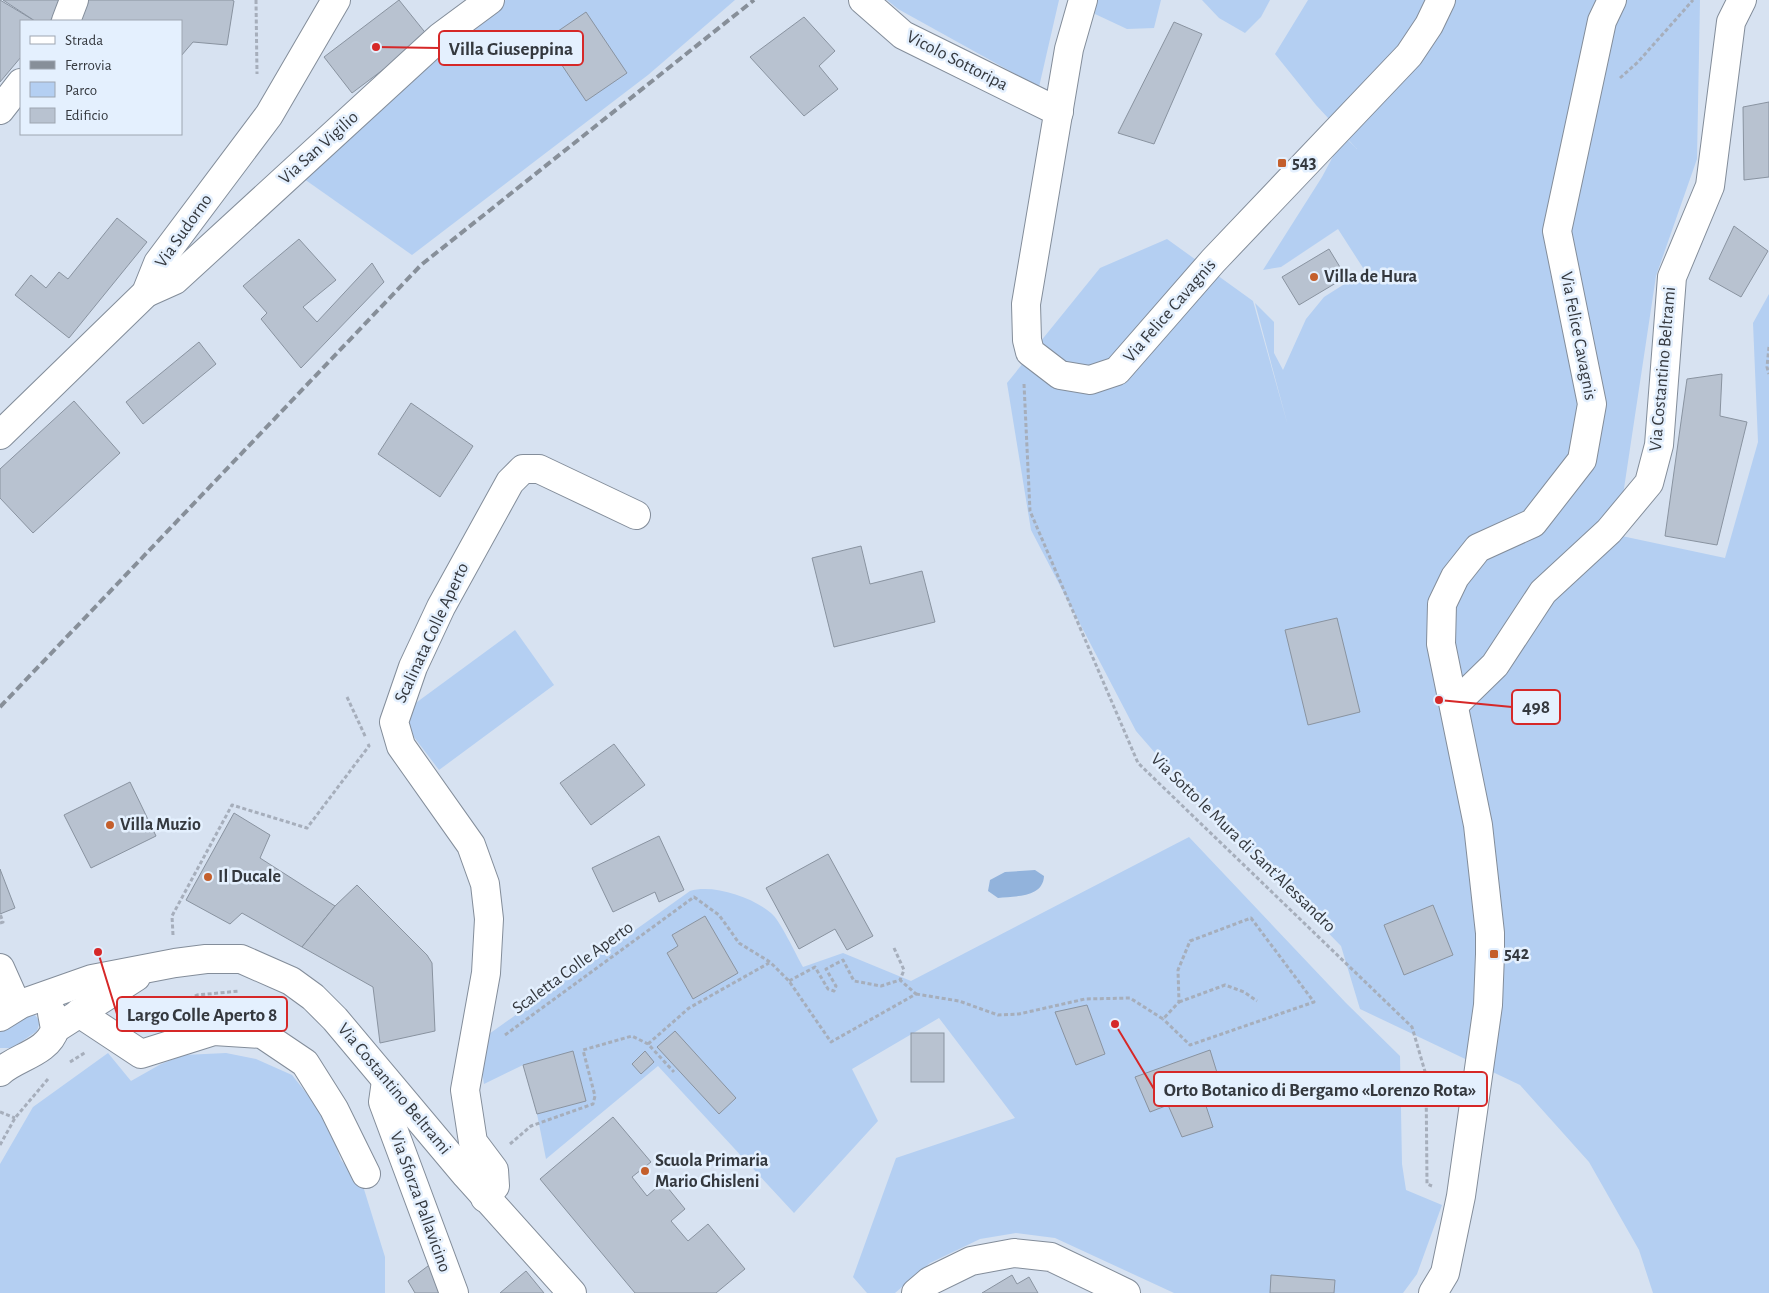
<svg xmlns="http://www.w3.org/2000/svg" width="1769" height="1293" viewBox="0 0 1769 1293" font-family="'Alegreya Sans',sans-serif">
	<rect width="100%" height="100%" fill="#d7e2f1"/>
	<g fill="#b4cff2" fill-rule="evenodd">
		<polygon points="506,0 735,0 648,75 412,255 297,174 444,44"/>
		<polygon points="887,0 1059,0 1039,87 898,9"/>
		<polygon points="1096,0 1161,0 1154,28 1127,29 1095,14"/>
		<polygon points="1202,0 1270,0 1261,17 1245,33 1219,18"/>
		<polygon points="1308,0 1700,0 1697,159 1656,276 1617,535 1725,558 1758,442 1753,323 1769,294 1769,1293 1653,1293 1639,1250 1589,1162 1520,1085 1360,1009 1341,946 1169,769 1136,731 1031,530 1007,383 1100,268 1167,239 1253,301 1288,426 1255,303 1274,322 1274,353 1283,370 1306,319 1324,297 1365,271 1338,229 1281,267 1263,270 1322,177 1344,136 1357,149 1316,105 1275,54"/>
		<polygon points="515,630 554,685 439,770 398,716"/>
		<path d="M1189,837L1346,1003L1400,1056L1402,1164L1406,1190L1442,1205L1417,1274L1403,1293H1174L1055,1238L1016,1233L980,1239L930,1263L895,1293H867L853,1277L896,1158L1015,1118L939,1018L852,1069L878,1121L794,1213L658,1066L546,1159L537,1114L586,1101L573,1052L523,1065L484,1084L480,1061L482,1039L690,891C713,884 752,897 771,913C780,920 796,955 803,967L843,953L911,981ZM705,916L738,973L693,999L667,953L678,946L672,935Z"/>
		<polygon points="33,1013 40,1021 37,1031 12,1048 0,1048 0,1030"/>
		<polygon points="108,1053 131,1081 161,1064 184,1055 226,1053 256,1059 292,1075 326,1118 341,1160 363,1186 385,1257 385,1293 0,1293 0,1164 33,1107"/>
	</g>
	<path fill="#92b3dc" d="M1035,870L1044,876C1043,898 1015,896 998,898L988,891L990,880L1005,872Z"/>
	<g fill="#b8c2d0" stroke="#8993a0">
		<polygon points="0,0 35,21 21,21 21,57 0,82"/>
		<polygon points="3,0 64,0 50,21 35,21"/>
		<polygon points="78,0 232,0 234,1 227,45 193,42 181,56 181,21 71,21"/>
		<polygon points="399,0 428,36 352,93 324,57"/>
		<polygon points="586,12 627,73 586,101 545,40"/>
		<polygon points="804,17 835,51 819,66 838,89 804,116 750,57"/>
		<polygon points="1174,22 1202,34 1154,144 1118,133"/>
		<polygon points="1769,102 1769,177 1744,180 1743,107"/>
		<polygon points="117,218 147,242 69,338 15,295 31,275 46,288 59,272 68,279"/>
		<polygon points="1734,226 1768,251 1741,297 1709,279"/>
		<polygon points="299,239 336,280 303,307 317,322 372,263 384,282 301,368 261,319 267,313 243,286"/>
		<polygon points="1329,249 1346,277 1299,305 1282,277"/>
		<polygon points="199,342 216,364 143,424 126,402"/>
		<polygon points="1722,374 1720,416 1747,422 1717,545 1665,536 1687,379"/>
		<polygon points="74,401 120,453 33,533 0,498 0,469"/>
		<polygon points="411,403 473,446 440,497 378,454"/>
		<polygon points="861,546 870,584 922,571 935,622 834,647 812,558"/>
		<polygon points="1337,618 1360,712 1308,725 1285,630"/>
		<polygon points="614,744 645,785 591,825 560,783"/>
		<polygon points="130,782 156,836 91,868 64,815"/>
		<polygon points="234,813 270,835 260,858 335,906 302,947 242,913 230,924 186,900"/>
		<polygon points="659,836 684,890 659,902 655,892 613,912 592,868"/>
		<polygon points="828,854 873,936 847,950 835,929 799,949 766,888"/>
		<polygon points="0,869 15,908 0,914"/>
		<polygon points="357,885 427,955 432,963 435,1031 380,1043 373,987 302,947 335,906"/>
		<polygon points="1433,905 1453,955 1404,975 1384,925"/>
		<polygon points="705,916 738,973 693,999 667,953 678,946 672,935"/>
		<polygon points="1087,1005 1105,1054 1076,1065 1055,1012"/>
		<polygon points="675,1031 736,1098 719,1114 657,1047"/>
		<rect x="911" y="1033" width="33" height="49"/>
		<polygon points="1210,1050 1219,1079 1199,1085 1213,1127 1182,1137 1168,1105 1150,1112 1135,1077"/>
		<polygon points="573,1051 586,1101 537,1114 523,1065"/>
		<polygon points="645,1051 654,1062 641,1074 632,1064"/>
		<polygon points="613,1117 651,1162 632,1177 647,1196 663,1182 685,1209 671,1221 688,1241 708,1224 745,1269 716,1293 635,1293 540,1179"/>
		<polygon points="432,1263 446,1293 415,1293 408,1281"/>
		<polygon points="526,1271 544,1293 500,1293"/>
		<polygon points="1012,1275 1017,1284 1029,1277 1038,1293 982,1293"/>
		<polygon points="1271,1275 1335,1280 1334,1293 1270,1293"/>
	</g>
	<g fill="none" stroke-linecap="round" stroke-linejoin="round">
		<g stroke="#838d9a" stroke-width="30">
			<g id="minor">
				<polyline points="863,0 903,35 1059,112"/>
				<polyline points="1083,0 1069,49 1026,304 1027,340 1030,352 1060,375 1090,380 1117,371 1213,261 1409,55 1429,25 1441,0"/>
				<polyline points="66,21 74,0"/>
				<polyline points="0,110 21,83"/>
				<polyline points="146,293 175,280 440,37 490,0"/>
				<polyline points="0,435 146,293 158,263 269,115 336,0"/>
				<polyline points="1454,705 1495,665 1543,592 1609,531 1649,483 1659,445 1672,277 1710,186 1731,22 1742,0"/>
				<polyline points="0,968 17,1006"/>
				<polyline points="79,1013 141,1054 214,1031 262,1034 305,1063 334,1109 366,1174"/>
				<polyline points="0,1017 21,1004 92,979 175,963 206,959 241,959 291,981 313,997 335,1019 466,1175 572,1293"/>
				<polyline points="55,1029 136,977"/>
				<path d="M0,1072C16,1057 48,1053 55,1029L52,1013"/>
				<polyline points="386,1081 383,1102 454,1293"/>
				<polyline points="485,1198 495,1186 494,1170 473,1142 465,1090 486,973 489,919 485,884 471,845 401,746 394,722 413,667 441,607 510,482 523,469 539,469 636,515"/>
				<polyline points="916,1293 930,1281 971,1261 1014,1253 1051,1257 1126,1293"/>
				<polyline points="1433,1293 1445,1273 1461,1196 1488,1005 1490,954 1490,933 1478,825 1441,644 1442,604 1455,577 1478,548 1533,523 1582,460 1592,404 1557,231 1602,21 1612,0"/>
			</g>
		</g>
		<g stroke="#a6aebb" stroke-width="3" stroke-dasharray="4 2.5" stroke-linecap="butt">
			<polyline points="256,0 257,74"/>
			<polyline points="1620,78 1638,62 1693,0"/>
			<polyline points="1769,347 1767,367 1769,374"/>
			<polyline points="1024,384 1030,511 1138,763 1412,1027 1426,1075 1427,1184 1432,1186"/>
			<polyline points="347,697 366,738"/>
			<polyline points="0,923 3,922 0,914"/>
			<polyline points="173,935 172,916 232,805 307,828 369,746 368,744"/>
			<polyline points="894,948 904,970 900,980"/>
			<polyline points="916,994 959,1001 998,1015 1019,1014 1085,999 1130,998 1163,1019 1179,1002 1178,970 1190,941 1251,918 1314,1002 1190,1045 1163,1019"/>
			<polyline points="1179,1002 1225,985 1244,992 1257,1001"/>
			<polyline points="142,1021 197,995 240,991"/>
			<polyline points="505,1035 694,897 719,915 739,943 770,962 789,981 831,1042 916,994 900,980 881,986 854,981 843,960 826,969 836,986 834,991 828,989 815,967 789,981"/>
			<polyline points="648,1044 689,1008 769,963"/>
			<polyline points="70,1062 86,1052"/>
			<polyline points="0,1112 15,1118"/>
			<polyline points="510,1144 531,1126 593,1104 595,1096 583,1050 632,1036 648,1044 674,1072"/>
			<polyline points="0,1145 15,1118 48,1079"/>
		</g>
		<use href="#minor" stroke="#fff" stroke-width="28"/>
		<polyline stroke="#878f99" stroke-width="4" stroke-dasharray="8 4" stroke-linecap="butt" points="0,707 421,265 754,0"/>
	</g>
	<g fill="#c45f2c" stroke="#e4f0fe" stroke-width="2">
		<rect x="1277" y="158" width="10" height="10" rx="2.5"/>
		<circle cx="1314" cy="277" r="5"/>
		<circle cx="110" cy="825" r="5"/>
		<circle cx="208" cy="877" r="5"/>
		<rect x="1489" y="949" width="10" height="10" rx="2.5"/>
		<circle cx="645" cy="1171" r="5"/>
	</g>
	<g text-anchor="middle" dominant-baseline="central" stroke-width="5" stroke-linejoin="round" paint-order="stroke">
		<g font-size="18" fill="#34383e" stroke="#e4f0fe">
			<text transform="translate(957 61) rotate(27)">Vicolo Sottoripa</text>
			<text transform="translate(319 148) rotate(-42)">Via San Vigilio</text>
			<text transform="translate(184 231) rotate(-55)">Via Sudorno</text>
			<text transform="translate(1170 311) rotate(-49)">Via Felice Cavagnis</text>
			<text transform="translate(1578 336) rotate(79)">Via Felice Cavagnis</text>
			<text transform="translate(1663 369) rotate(-85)">Via Costantino Beltrami</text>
			<text transform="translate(432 633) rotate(-65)">Scalinata Colle Aperto</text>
			<text transform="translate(1243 843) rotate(44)">Via Sotto le Mura di Sant'Alessandro</text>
			<text transform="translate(573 968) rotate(-36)">Scaletta Colle Aperto</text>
			<text transform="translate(394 1089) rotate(50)">Via Costantino Beltrami</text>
			<text transform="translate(420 1202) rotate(70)">Via Sforza Pallavicino</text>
		</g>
		<g font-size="18" font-weight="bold" fill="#34383e" stroke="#e4f0fe" text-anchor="start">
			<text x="1292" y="163">543</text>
			<text x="1324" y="277">Villa de Hura</text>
			<text x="120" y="825">Villa Muzio</text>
			<text x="218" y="877">Il Ducale</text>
			<text x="1504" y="954">542</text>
			<text x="655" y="1161">Scuola Primaria<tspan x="655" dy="21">Mario Ghisleni</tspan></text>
		</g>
	</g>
	<path fill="none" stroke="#d62828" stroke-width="2" d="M376 47L439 48M1439 700L1512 707M98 952L117 1014M1115 1024L1154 1089"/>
	<g fill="#d62828" stroke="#e4f0fe" stroke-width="2">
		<circle cx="376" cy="47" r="5"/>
		<circle cx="1439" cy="700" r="5"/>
		<circle cx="98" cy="952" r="5"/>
		<circle cx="1115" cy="1024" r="5"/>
	</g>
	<g fill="#e4f0fe" stroke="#d62828" stroke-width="2">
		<rect x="439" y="31" width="144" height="34" rx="5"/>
		<rect x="1512" y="690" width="48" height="34" rx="5"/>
		<rect x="117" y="997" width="170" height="34" rx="5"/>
		<rect x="1154" y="1072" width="333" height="34" rx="5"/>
	</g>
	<g font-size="19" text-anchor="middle" font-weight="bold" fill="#34383e">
		<text x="511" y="55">Villa Giuseppina</text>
		<text x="1536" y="713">498</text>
		<text x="202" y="1021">Largo Colle Aperto 8</text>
		<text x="1320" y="1096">Orto Botanico di Bergamo «Lorenzo Rota»</text>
	</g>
	<rect x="20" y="20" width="162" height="115" fill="#e4f0fe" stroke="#9ea6b1"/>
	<rect x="30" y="36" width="25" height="8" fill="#ffffff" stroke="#9ea6b1"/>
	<text x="65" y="45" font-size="15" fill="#34383e">Strada</text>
	<rect x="30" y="61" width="25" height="8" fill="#878f99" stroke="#9ea6b1"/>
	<text x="65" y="70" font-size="15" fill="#34383e">Ferrovia</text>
	<rect x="30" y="82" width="25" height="15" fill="#b4cff2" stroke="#9ea6b1"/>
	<text x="65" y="95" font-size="15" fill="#34383e">Parco</text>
	<rect x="30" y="108" width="25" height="15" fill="#b8c2d0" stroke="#9ea6b1"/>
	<text x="65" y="120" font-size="15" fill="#34383e">Edificio</text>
</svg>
